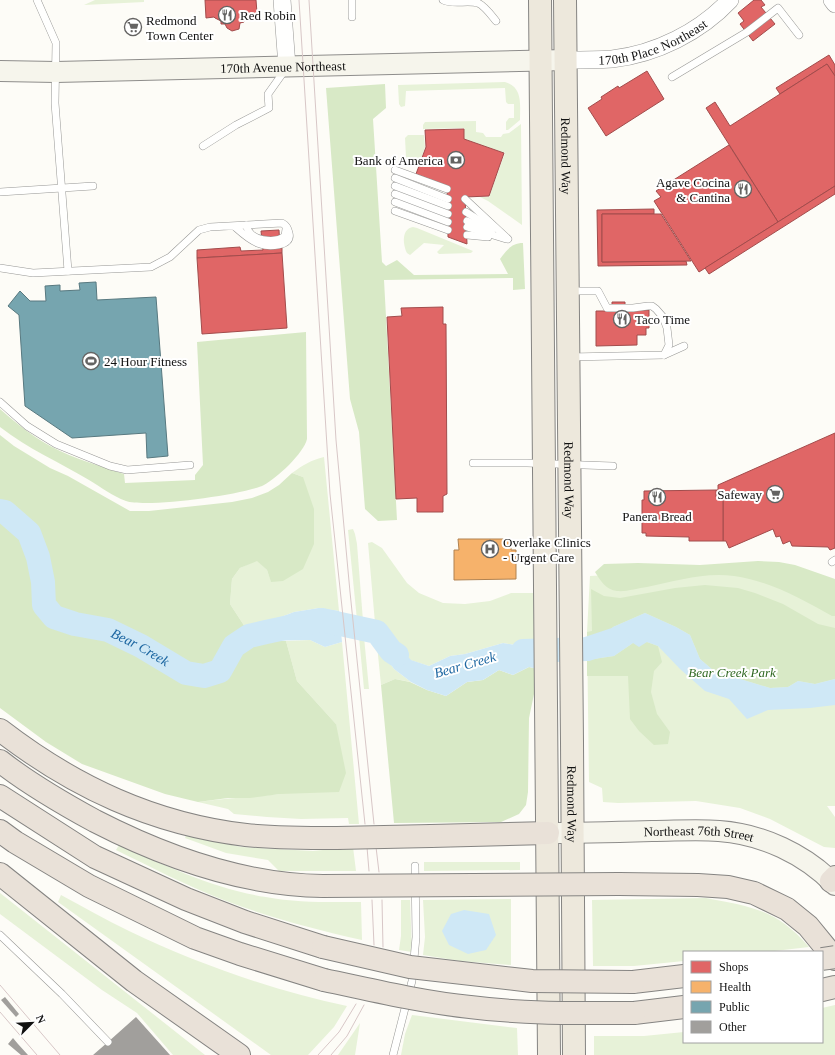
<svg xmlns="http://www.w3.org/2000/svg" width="835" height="1055" viewBox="0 0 835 1055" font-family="Georgia,serif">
	<rect width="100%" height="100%" fill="#fdfcf7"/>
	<g fill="#e7f2d8">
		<polygon points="95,0 144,0 144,2 84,5"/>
		<path d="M505,82C523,87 520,105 520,120L508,130H506V122L509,118H514V104H508L506,102L505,88L406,91L405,106L401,107L399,104L398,85Z"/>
		<polygon points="476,121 476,132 483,133 486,137 501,137 503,134 509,133 521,124 522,225 488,201 480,197 489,197 505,153 464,139 464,128 423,129 423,125 425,122"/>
		<polygon points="408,135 424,135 425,147 421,159 409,160 406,157 405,138"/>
		<path d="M413,227L417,228L473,251L471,253L439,254L437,252L444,245L424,243L410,255L407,253C403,245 401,229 413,227Z"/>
		<path d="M324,457L339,611L319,608L294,612L247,630L230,604L232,579L240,568L257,560L267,570L271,581H283L303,477L292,473C303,465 311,460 324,457Z"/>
		<polygon points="353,529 355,534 357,544 363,621 357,620 348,530"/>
		<polygon points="372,542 382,548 407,583 419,593 443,603 465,604 490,601 511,593 537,593 538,649 503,643 465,654 450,656 429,666 410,660 375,623 368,543"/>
		<polygon points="757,567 835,590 835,806 827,806 835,817 835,848 824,847 770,819 740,808 696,801 618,803 603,802 602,788 589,782 587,632 590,576"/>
		<polygon points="359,637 364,637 369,689 364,689"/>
		<path d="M310,640L325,647L342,642L359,824H349L348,818L301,819L267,817L234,814L228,809L198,802C225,798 253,797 280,794L336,724L297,681L286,641Z"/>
		<polygon points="377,645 394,669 411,682 395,679 381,685"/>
		<polygon points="186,835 241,847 313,851 353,847 356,871 279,871 268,860 226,853 185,838"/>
		<path d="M119,845C166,866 214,889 266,897C297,903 329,902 361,902L362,940C314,929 267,917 221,899C185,885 151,867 116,850Z"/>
		<polygon points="424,862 520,862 520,870 424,871"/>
		<polygon points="0,893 205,1055 173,1055 137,1013 102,990 0,914"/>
		<path d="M61,895C84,907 106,920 129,931C198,964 272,990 347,1006L334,1027L308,1055H271L58,902Z"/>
		<path d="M706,898C753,907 777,910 809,947L766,952H684V961L634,966H593L592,900Z"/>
		<polygon points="511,899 511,965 460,961 423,955 425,937 423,900"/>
		<polygon points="401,900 410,900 412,952 399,950 401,936"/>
		<polygon points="835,1005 835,1055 594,1055 594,1036 644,1036 684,1032 684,1042 822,1042 822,1008"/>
		<polygon points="412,1015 517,1028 518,1055 401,1055 405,1034"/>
		<polygon points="360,1023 355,1055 338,1055"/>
	</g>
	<g fill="#d8e9c6">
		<path d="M385,84L386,108L373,119L382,262L386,266L397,260L414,275L508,274L500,259C506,251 511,243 523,243L525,289L513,290V278L384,280L397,520L378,521L365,509L359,432L350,399L326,88Z"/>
		<path d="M306,332L307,439C304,453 277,478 264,485C244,495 146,508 126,501C112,496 101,487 89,480C59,462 28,449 0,427V409C16,423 33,437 52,447C75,459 100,466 124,474L125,483L195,480V475L203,465L197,342Z"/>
		<polygon points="0,435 14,446 50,468 68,476 130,511 149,511 232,502 252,498 268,492 279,485 292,473 303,477 314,509 314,544 303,569 283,581 271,582 267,570 257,561 240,568 232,579 230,604 247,630 257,641 286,641 297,681 336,724 346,773 339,792 280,794 250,798 228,798 198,802 165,794 82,764 46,742 0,708"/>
		<path d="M758,561L779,562L795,565L835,579V616H832C801,599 770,581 734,576C704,572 676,581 647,587C638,588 626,592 617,591C606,590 600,580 595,572L604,564L638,563L700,565Z"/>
		<polygon points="705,585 738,588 755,593 783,604 818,624 835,628 835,679 815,684 798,681 788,687 770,688 714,671 700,659 690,635 676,627 645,613 613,627 602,639 587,646 587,632 592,631 591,589 604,596 620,598 675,588"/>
		<polygon points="647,642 658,646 662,662 654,671 651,692 657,714 670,732 668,744 654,745 639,731 630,719 628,676 587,676 587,660 614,656 633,643"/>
		<polygon points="529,667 538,669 538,675 529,718 528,792 526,805 519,814 501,822 394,823 381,685 395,679 410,682 427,690 446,696 467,682 483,680 499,670 513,675"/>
	</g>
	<g fill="#cfe8f6">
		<polygon points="319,608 339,611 342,642 325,647 310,640 257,641 247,630 294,612"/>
		<polygon points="645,613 676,627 690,635 700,659 714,671 770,688 788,687 798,681 815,684 835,679 835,705 810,708 768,710 747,719 729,699 705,691 680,669 658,646 647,642 639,647 633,643 614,656 587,660 587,646 602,639 613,627"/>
		<polygon points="375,623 411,660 429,666 450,656 465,654 503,643 538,649 538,669 529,667 513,675 499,670 483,680 467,682 446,696 427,690 411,682 394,669 377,645"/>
		<polygon points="464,910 489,914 496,935 486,950 468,954 449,945 442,931 451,914"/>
	</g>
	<g fill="#e06666" stroke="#a24c4c">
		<polygon points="205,0 256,0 257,13 248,16 244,22 240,23 239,29 232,31 227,28 225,24 221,24 221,21 215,18 214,17 206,18"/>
		<polygon points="754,0 761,0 765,5 761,7 775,24 753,41 740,24 744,21 738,13"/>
		<polygon points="829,55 835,65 835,76 827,64 780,94 776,88"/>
		<polygon points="827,64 835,76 835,186 778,222 706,108 715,102 730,126"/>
		<polygon points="647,71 664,99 606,136 588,108 602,99 601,97 618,86 619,88"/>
		<polygon points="464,129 464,139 504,153 489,196 465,197 467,244 448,237 447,186 416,174 426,147 425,130"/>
		<polygon points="729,145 778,222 699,272 654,201 661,197 656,191"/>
		<polygon points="835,186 835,194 709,274 705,268"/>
		<polygon points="654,209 654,214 602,214 602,262 686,261 687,265 598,266 597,210"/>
		<polygon points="602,214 661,214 691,261 602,262"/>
		<polygon points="279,230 280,248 282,248 282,253 197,258 197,250 240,247 241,251 263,250 261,231"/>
		<polygon points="282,253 287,328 202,334 197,258"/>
		<polygon points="612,302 625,302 625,310 649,310 649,328 646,328 646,335 637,335 637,345 596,346 596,311 612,311"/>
		<polygon points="443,307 443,324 446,324 447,494 443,496 443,512 417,512 417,498 396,499 387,317 402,316 401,308"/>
		<polygon points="835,433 835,548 830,550 828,547 792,546 790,541 783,544 780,536 776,537 773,529 729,548 726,541 723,541 723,497 716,497 716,490 718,490 718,485"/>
		<polygon points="716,490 716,497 723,497 723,541 689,541 689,537 646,536 646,533 642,533 642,500 644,500 644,491"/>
	</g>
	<polygon fill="#f6b26b" stroke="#b18250" points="458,539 511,539 511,550 516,550 516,579 454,580 454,550 459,550"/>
	<polygon fill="#76a5af" stroke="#587980" points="96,282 97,300 156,297 168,456 147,458 146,433 72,438 25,406 19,315 8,306 20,291 30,301 46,301 45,286 60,285 60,291 80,290 79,283"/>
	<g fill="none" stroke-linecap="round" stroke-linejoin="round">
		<g stroke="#cfe8f6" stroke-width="24">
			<path id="s1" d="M0,511L5,512L29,533L38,557L43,582L44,605L54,617L75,624L108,630L141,646L186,673L204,676L220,671L234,646L249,636L266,632L322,620L377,632L391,651L397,655"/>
			<polyline points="523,651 587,649 617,639"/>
		</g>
	</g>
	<g fill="#a19f9c">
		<polygon points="5,997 19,1014 16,1017 1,1000"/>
		<polygon points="136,1017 170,1055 93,1055 108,1042"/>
		<polygon points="13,1038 18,1044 28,1055 21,1055 8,1044"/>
	</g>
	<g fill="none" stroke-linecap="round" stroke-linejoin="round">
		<g stroke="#979795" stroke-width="8">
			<g id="service">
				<polyline points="37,0 56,43 55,103 68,271"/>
				<polyline points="352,0 352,17"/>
				<path d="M443,0C453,5 467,0 478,3C485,6 491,15 496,21"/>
				<polyline points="672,77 747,32 778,8 799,35"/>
				<polyline points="203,146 236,125 269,108 268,94 285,70"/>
				<polyline points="395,170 447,189"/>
				<polyline points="395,178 448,199"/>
				<polyline points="395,186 448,206"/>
				<polyline points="0,192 93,186"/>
				<polyline points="395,194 448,214"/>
				<polyline points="465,199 508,239"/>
				<polyline points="395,202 448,222"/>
				<polyline points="395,211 448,230"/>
				<polyline points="466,212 493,229"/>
				<polyline points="467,221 488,230"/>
				<path d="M246,225C247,228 248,231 251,234C258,241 277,243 285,236L286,229"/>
				<polyline points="467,227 506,239"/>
				<polyline points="467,235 488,237"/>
				<path d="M0,268L33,273L151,267L170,257L199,230L210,227L282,223C286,225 288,228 289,233C293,247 268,247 260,244C250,241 242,233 234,226"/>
				<polyline points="569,291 598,291 607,308 633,308 648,306 652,306 656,309 663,317 667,328 669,345 664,355"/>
				<polyline points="570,357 664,355 684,346"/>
				<polyline points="0,402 27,426 56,444 110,466 127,470 190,465"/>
				<polyline points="473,463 527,463 613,466"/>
				<polyline points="832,562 835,560"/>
				<polyline points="0,935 62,994 108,1042"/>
				<polyline points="393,1055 412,981 416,937 415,866"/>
			</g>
		</g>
		<g stroke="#979795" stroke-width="18">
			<g id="tertiary">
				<polyline points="282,0 287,66"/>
				<polyline points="832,0 835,4"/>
				<path id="s2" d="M566,60C581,60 596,60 612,59C656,54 700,32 730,0"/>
			</g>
		</g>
		<g stroke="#8e8d8b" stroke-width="22">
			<g id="secondary">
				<path id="s3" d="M0,71L56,72L566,60"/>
				<path id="s4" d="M548,833C582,833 617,832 652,831C674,831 697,829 719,831C762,834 805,854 835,885"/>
			</g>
		</g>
		<g stroke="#858482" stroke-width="24">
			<g id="primary">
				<polyline points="540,0 549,1055"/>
				<path id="s5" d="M565,0L572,742L574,1055"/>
			</g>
		</g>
		<g stroke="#858482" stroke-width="24">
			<g id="motorway">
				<path d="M0,730C74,787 153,824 246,835C276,838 307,838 337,838"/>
				<path d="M0,761C29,784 62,803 95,821C165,857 243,885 323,886"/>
				<polyline points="0,796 95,857 186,899 245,922 323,947"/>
				<polyline points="0,831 15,842 89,886 195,938 240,954 324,980"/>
				<polyline points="431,836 548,833"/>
				<polyline points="0,874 134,981 239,1055"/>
				<polyline points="831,881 835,877"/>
				<polyline points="619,884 698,885 728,887 754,893 787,909 808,926 835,959"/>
				<polyline points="633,982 684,976"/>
				<polyline points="822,990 835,987"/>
				<polyline points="634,1013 684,1007"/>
			</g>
		</g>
		<use href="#service" stroke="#fffffe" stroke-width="7"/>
		<use href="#tertiary" stroke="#fffffe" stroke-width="17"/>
		<use href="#secondary" stroke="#f6f5ec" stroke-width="20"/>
		<use href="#primary" stroke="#ede8dc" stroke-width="22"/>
		<use href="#motorway" stroke="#e9e1d8" stroke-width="22"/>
		<g stroke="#d8c7c7" stroke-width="1">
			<polyline points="299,0 330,494 365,824"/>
			<polyline points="309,0 336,440 350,592 374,824"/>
			<polyline points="367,847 369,871"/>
			<polyline points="376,847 379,872"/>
			<polyline points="372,900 374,945"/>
			<polyline points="382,900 383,947"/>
			<polyline points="0,985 60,1055"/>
			<polyline points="0,1012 37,1055"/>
			<polyline points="318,1055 339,1032 356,1004"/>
			<polyline points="331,1055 347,1036 364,1005"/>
		</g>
		<g stroke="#858482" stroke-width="24" stroke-linecap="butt">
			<g id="motorway-bridge">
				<polyline points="337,838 431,836"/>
				<polyline points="323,886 619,884"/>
				<polyline points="323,947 410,967 532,981 633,982"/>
				<polyline points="822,959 835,957"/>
				<path d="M324,980C372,990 421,1002 470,1007C524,1014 579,1013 634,1013"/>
			</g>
		</g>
		<use href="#motorway-bridge" stroke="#e9e1d8" stroke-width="22"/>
	</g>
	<defs>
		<g id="restaurant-ring" transform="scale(0.9)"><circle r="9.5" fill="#fff" stroke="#646362" stroke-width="1.5"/><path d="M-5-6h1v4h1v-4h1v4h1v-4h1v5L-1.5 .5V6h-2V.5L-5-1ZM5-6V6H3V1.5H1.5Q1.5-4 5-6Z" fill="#646362"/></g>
		<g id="supermarket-ring" transform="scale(0.9)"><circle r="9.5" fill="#fff" stroke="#646362" stroke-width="1.5"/><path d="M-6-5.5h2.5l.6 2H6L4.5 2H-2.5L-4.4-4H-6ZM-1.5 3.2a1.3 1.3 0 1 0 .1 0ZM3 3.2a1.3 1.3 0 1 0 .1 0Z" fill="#646362"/></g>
		<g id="bank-ring" transform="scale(0.9)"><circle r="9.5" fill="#fff" stroke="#646362" stroke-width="1.5"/><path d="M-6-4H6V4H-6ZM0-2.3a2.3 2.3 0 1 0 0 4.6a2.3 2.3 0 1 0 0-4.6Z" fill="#646362"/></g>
		<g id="stadium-ring" transform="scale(0.9)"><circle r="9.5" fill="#fff" stroke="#646362" stroke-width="1.5"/><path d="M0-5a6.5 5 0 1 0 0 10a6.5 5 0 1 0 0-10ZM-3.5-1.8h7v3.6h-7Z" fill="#646362"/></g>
		<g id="hospital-ring" transform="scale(0.9)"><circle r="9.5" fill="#fff" stroke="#646362" stroke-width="1.5"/><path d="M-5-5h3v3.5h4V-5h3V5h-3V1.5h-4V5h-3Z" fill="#646362"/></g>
	</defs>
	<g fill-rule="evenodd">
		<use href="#restaurant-ring" x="227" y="15"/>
		<use href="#supermarket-ring" x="133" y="27"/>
		<use href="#bank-ring" x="456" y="160"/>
		<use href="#restaurant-ring" x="743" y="189"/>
		<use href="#restaurant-ring" x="622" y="319"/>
		<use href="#stadium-ring" x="91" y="361"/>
		<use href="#supermarket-ring" x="775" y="494"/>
		<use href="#restaurant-ring" x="657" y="497"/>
		<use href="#hospital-ring" x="490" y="549"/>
	</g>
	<g text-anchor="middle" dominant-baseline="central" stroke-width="4" stroke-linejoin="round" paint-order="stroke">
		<g font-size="13" fill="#111" stroke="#fff" text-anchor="start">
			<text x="240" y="15">Red Robin</text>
			<text x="146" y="20">Redmond<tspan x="146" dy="15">Town Center</tspan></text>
			<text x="443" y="160" text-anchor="end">Bank of America</text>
			<text x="730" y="182" text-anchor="end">Agave Cocina<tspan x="730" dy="15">&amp; Cantina</tspan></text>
			<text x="635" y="319">Taco Time</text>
			<text x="104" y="361">24 Hour Fitness</text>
			<text x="762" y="494" text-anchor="end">Safeway</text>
			<text x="657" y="516" text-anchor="middle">Panera Bread</text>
			<text x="503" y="542">Overlake Clinics<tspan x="503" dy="15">- Urgent Care</tspan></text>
		</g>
		<g font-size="13" fill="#111" stroke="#fff">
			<text stroke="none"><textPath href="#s2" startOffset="90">170th Place Northeast</textPath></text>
			<text stroke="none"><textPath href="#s3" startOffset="283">170th Avenue Northeast</textPath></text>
			<text stroke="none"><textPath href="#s5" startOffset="156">Redmond Way</textPath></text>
			<text stroke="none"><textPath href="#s5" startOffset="480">Redmond Way</textPath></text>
			<text stroke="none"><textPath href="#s5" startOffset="804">Redmond Way</textPath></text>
			<text stroke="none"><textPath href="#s4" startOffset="151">Northeast 76th Street</textPath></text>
		</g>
		<g font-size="13" font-style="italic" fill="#306822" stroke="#fff">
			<text x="732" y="672">Bear Creek Park</text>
		</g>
		<g font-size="14" font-style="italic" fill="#1c66a1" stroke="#fff">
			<text stroke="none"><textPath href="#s1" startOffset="219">Bear Creek</textPath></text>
			<text transform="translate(465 665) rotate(-16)">Bear Creek</text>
		</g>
	</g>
	<rect x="683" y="951" width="140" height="92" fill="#ffffff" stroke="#a0a0a0"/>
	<rect x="691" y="961" width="20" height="12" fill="#e06666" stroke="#a0a0a0"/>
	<text x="719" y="971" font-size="12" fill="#111111">Shops</text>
	<rect x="691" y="981" width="20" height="12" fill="#f6b26b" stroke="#a0a0a0"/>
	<text x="719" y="991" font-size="12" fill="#111111">Health</text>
	<rect x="691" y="1001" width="20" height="12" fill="#76a5af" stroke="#a0a0a0"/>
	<text x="719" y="1011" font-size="12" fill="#111111">Public</text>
	<rect x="691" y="1021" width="20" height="12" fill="#a19f9c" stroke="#a0a0a0"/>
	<text x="719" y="1031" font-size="12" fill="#111111">Other</text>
	<g transform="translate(32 1023) rotate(66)" stroke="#ffffff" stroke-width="3" paint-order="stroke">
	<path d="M0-3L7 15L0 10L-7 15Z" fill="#111111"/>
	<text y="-6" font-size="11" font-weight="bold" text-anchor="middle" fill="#111111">N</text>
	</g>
</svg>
